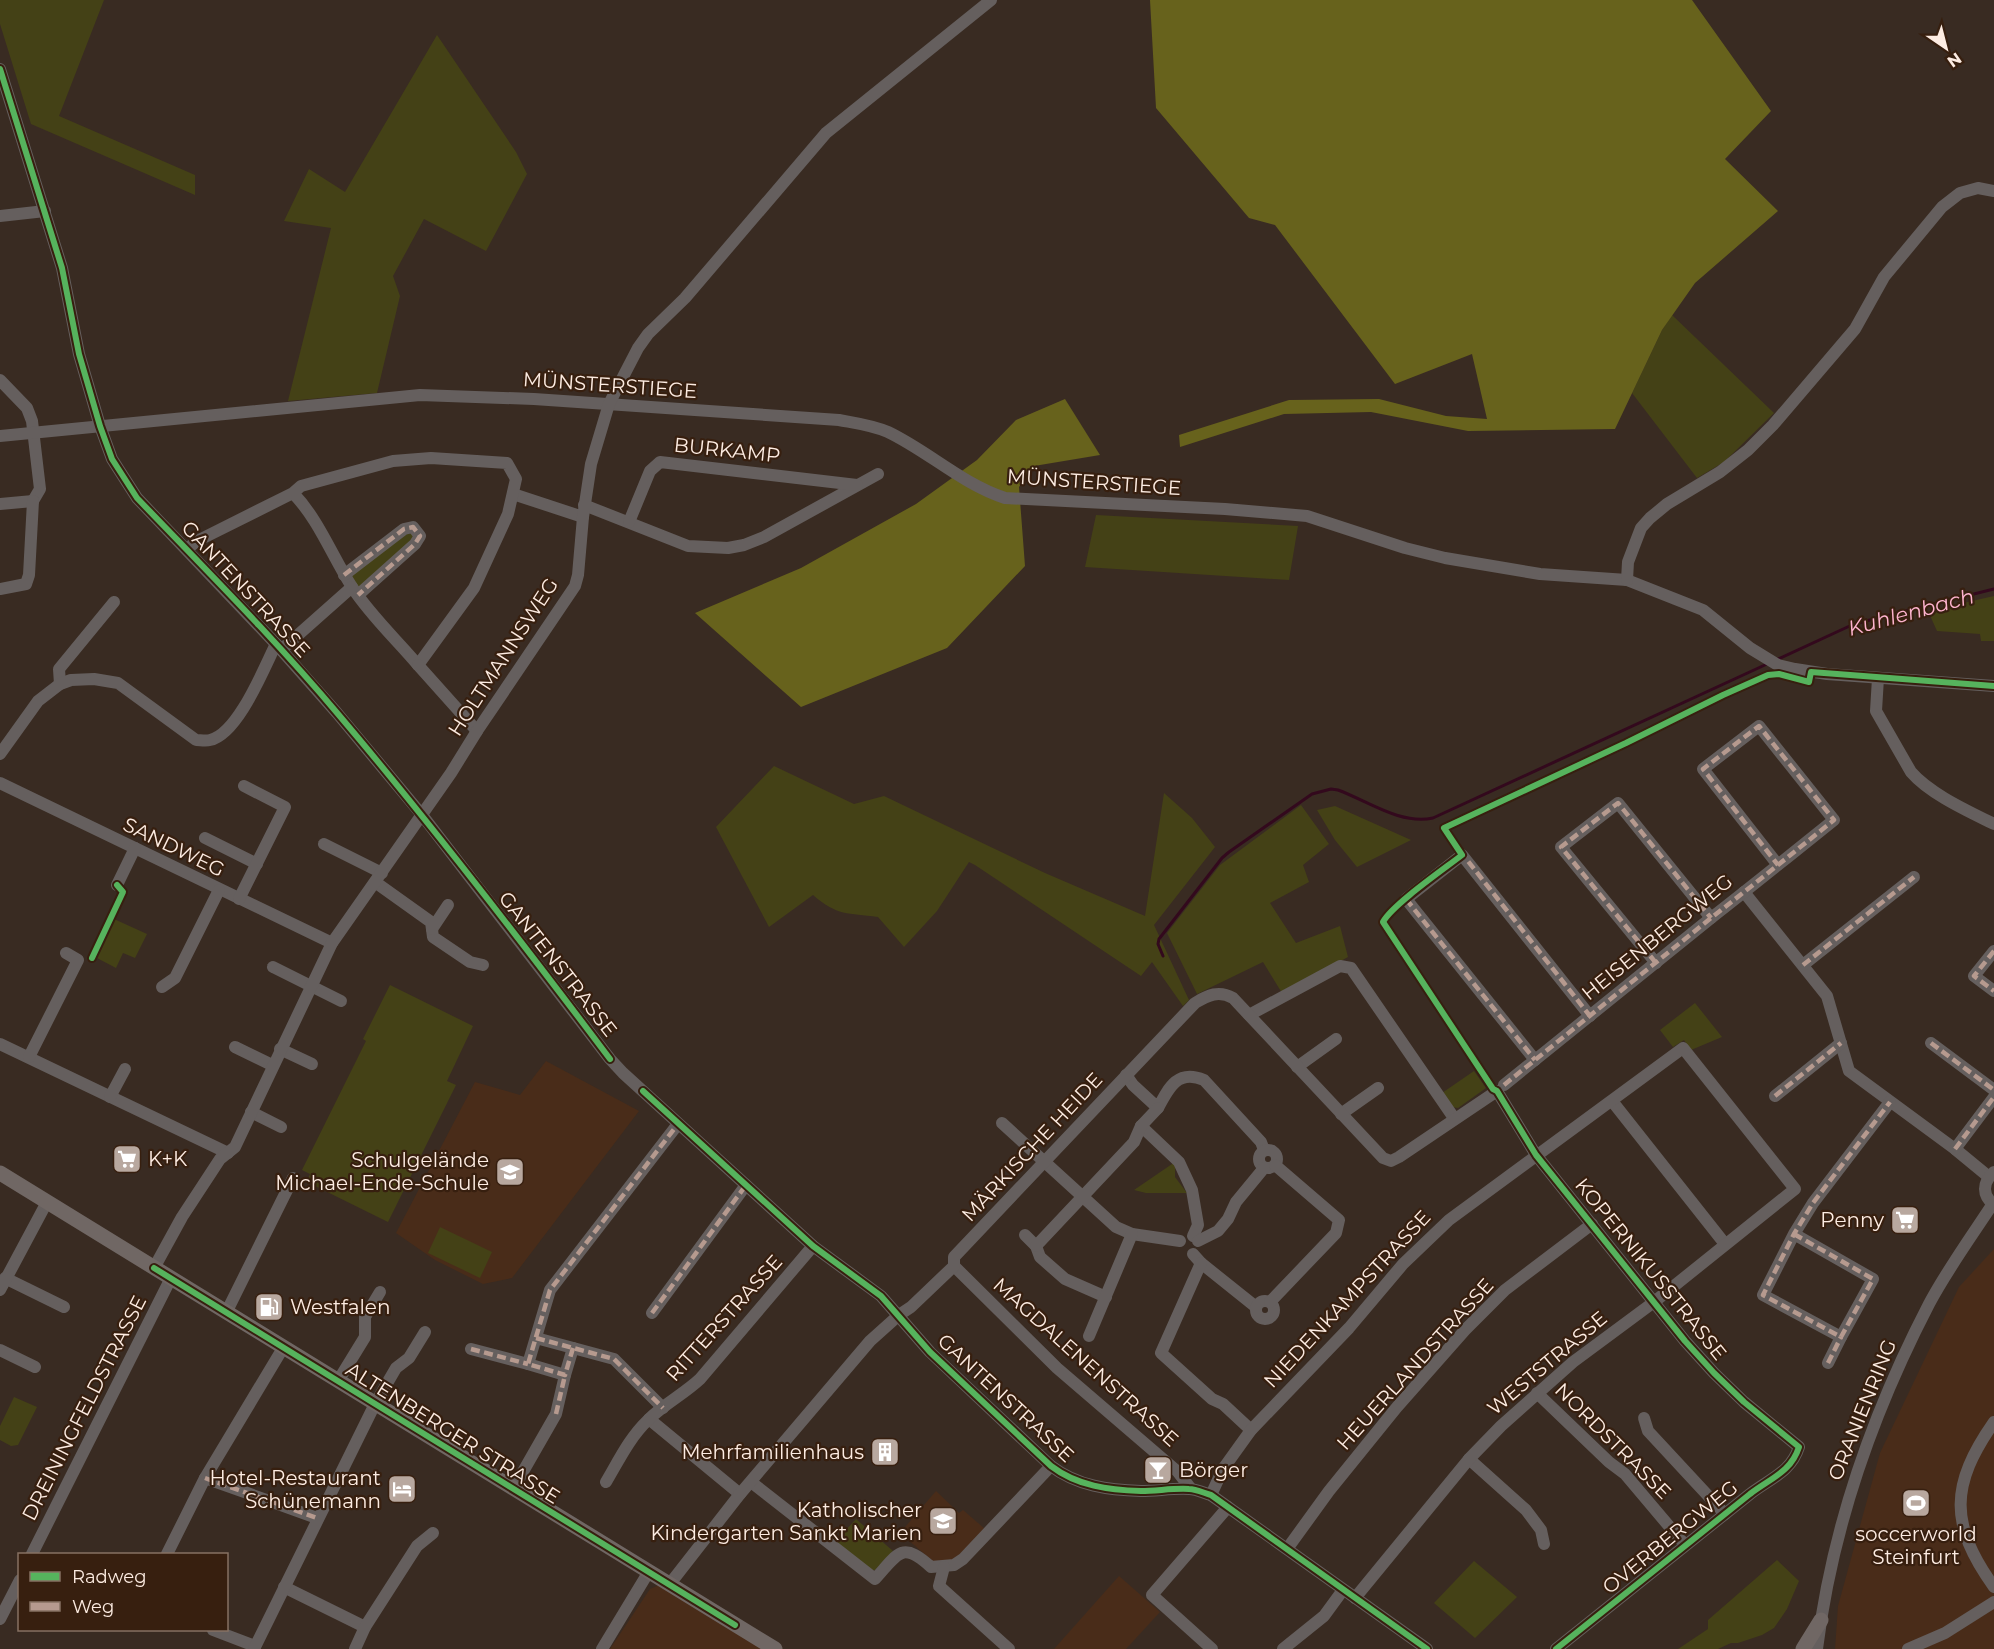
<svg xmlns="http://www.w3.org/2000/svg" width="1994" height="1649" viewBox="0 0 1994 1649" font-family="Montserrat,sans-serif">
	<rect width="100%" height="100%" fill="#392b22"/>
	<g fill="#492c19">
		<polygon points="546,1061 639,1111 512,1278 483,1284 435,1260 396,1233 475,1082 520,1095"/>
		<polygon points="1994,1249 1994,1649 1835,1649 1838,1606 1880,1453 1959,1287"/>
		<polygon points="936,1491 959,1513 963,1510 985,1529 954,1560 935,1563 900,1533"/>
		<polygon points="1119,1576 1160,1612 1126,1649 1054,1649"/>
		<polygon points="664,1583 771,1649 610,1649 650,1589"/>
	</g>
	<g fill="#444116">
		<polygon points="0,0 104,0 59,116 195,175 195,195 31,124 0,24"/>
		<polygon points="437,35 516,152 527,174 486,251 424,219 393,276 400,296 377,393 288,401 331,228 284,221 309,169 345,192"/>
		<polygon points="1672,315 1774,413 1724,462 1697,478 1632,393 1662,330"/>
		<polygon points="1096,515 1298,526 1289,580 1085,567"/>
		<polygon points="405,531 417,537 358,593 347,575"/>
		<polygon points="1994,596 1994,641 1981,641 1980,634 1937,631 1928,611"/>
		<path d="M774,766L854,804L884,796L1045,873L1145,916L1164,793L1192,818L1215,847L1154,925L1189,1000L1183,1006L1152,962L1141,976L975,865L969,862L937,911L904,947L878,917C848,913 837,916 813,895L769,927L716,827Z"/>
		<polygon points="1301,805 1329,844 1303,865 1309,882 1270,903 1296,943 1340,926 1348,957 1282,993 1263,962 1197,994 1167,933 1220,865"/>
		<polygon points="1335,806 1411,840 1357,867 1335,840 1317,810"/>
		<polygon points="114,919 147,934 135,958 123,953 116,968 95,957"/>
		<polygon points="390,985 473,1026 447,1081 456,1085 388,1222 307,1182 310,1174 302,1170 366,1041 363,1039"/>
		<polygon points="1695,1003 1722,1037 1691,1050 1684,1040 1673,1047 1660,1030"/>
		<polygon points="1474,1071 1486,1088 1458,1108 1452,1107 1442,1093"/>
		<polygon points="1175,1162 1175,1177 1187,1193 1146,1193 1134,1190"/>
		<polygon points="440,1227 492,1252 480,1278 428,1253"/>
		<polygon points="14,1397 37,1407 18,1445 11,1446 0,1440 0,1426"/>
		<polygon points="856,1519 893,1551 875,1570 869,1570 835,1542"/>
		<polygon points="1777,1560 1799,1581 1787,1609 1774,1628 1762,1635 1738,1643 1731,1643 1718,1649 1678,1649 1708,1629 1708,1620"/>
		<polygon points="1474,1561 1517,1597 1475,1638 1434,1603"/>
	</g>
	<g fill="#67621c">
		<polygon points="1150,0 1692,0 1771,111 1725,159 1778,211 1695,283 1662,330 1615,429 1468,431 1371,412 1284,414 1180,447 1179,435 1289,400 1379,399 1446,416 1487,419 1472,354 1395,384 1275,225 1249,218 1156,108"/>
		<polygon points="1065,399 1100,455 1034,466 1019,487 1025,566 947,648 801,707 695,613 801,568 916,504 977,460 1016,420"/>
	</g>
	<g fill="none" stroke-linecap="round" stroke-linejoin="round">
		<g stroke="#33091d" stroke-width="3">
			<polyline points="1776,660 1854,624 1994,589"/>
			<path d="M1163,956L1158,944L1159,939L1222,858L1229,852L1312,794L1331,789L1338,790C1368,801 1400,825 1433,818L1767,664"/>
		</g>
		<g stroke="#655f5e" stroke-width="12">
			<path d="M0,69L62,268L79,354L100,426L112,459L137,498L276,644L337,713L422,815L610,1059L623,1073L813,1246L881,1296L930,1352L1051,1466C1077,1486 1109,1490 1141,1491C1157,1491 1173,1488 1189,1489C1196,1489 1204,1493 1211,1495L1427,1649"/>
			<polyline points="0,216 45,211"/>
			<polyline points="0,380 27,408 32,421 40,489 33,501"/>
			<path d="M0,436L420,395L534,399L839,420C855,423 872,425 888,432C928,451 962,484 1005,498L1225,509L1307,516L1405,548L1445,558L1540,574L1627,580L1703,610L1750,648L1778,665L1795,669L1827,674L1994,686"/>
			<polyline points="513,494 583,517"/>
			<polyline points="0,504 33,501"/>
			<polyline points="584,505 688,546 728,548 744,545 764,537 878,474"/>
			<polyline points="629,522 650,471 660,462 857,485"/>
			<path d="M187,549L197,541L293,493L301,486L393,461L431,458L507,463L516,479L508,514L474,588L418,665C396,639 370,615 352,587C332,556 319,520 293,493"/>
			<polyline points="344,575 404,529 413,527 420,536 415,544 358,595"/>
			<polyline points="1627,580 1628,562 1641,528 1650,518 1667,504 1720,472 1748,450 1773,425 1855,329 1884,277 1942,207 1960,193 1978,188 1994,191"/>
			<polyline points="0,589 26,584 29,575 33,501"/>
			<polyline points="281,650 352,587"/>
			<polyline points="418,665 477,731"/>
			<path d="M1878,678L1876,711L1911,772C1930,794 1968,811 1994,824"/>
			<polyline points="60,684 59,669 114,602"/>
			<path d="M0,754L38,701L60,684L71,680L94,679L118,683L196,740C200,740 206,741 210,740C238,734 264,668 276,644"/>
			<polyline points="0,783 332,943"/>
			<polyline points="205,838 257,864"/>
			<polyline points="324,844 382,873"/>
			<polyline points="375,882 431,922 433,937 470,962 483,965"/>
			<polyline points="117,885 135,848"/>
			<polyline points="1744,892 1827,996 1849,1071 1955,1149 1989,1177"/>
			<polyline points="239,899 285,807 244,786"/>
			<polyline points="432,929 448,905"/>
			<polyline points="1994,951 1974,976 1994,991"/>
			<polyline points="1656,963 1561,847 1618,803 1711,918"/>
			<polyline points="1803,965 1914,877"/>
			<polyline points="273,967 341,1001"/>
			<polyline points="162,987 175,978 219,890"/>
			<polyline points="1249,1015 1340,966 1351,968 1454,1118"/>
			<polyline points="1931,1043 1994,1090"/>
			<polyline points="0,1044 228,1153"/>
			<polyline points="235,1047 272,1065"/>
			<polyline points="280,1049 312,1064"/>
			<polyline points="29,1057 78,960 66,953"/>
			<polyline points="1535,1060 1406,899 1462,855 1590,1016"/>
			<polyline points="1297,1067 1336,1039"/>
			<path d="M1126,1075L1133,1085L1158,1108C1169,1087 1178,1069 1204,1080L1261,1142L1264,1150"/>
			<path d="M1504,1085L1711,918C1752,886 1793,853 1834,820L1759,726L1703,769L1778,865"/>
			<polyline points="1775,1096 1841,1043"/>
			<polyline points="110,1097 125,1069"/>
			<polyline points="1612,1101 1725,1244"/>
			<polyline points="251,1112 281,1127"/>
			<polyline points="1341,1114 1378,1088"/>
			<polyline points="1002,1123 1116,1227 1132,1234 1180,1241"/>
			<polyline points="1141,1126 1179,1162 1192,1190 1198,1225 1193,1236"/>
			<polyline points="1955,1149 1994,1097"/>
			<circle cx="1268" cy="1159" r="9"/>
			<path d="M1994,1172C1982,1183 1982,1195 1994,1205"/>
			<polyline points="1794,1234 1873,1279 1841,1337 1763,1295 1794,1234 1813,1203 1890,1102"/>
			<polyline points="1025,1235 1036,1246 1040,1257 1065,1279 1106,1297"/>
			<polyline points="1198,1241 1218,1231 1228,1219 1236,1202 1264,1168"/>
			<polyline points="1036,1246 1134,1142 1141,1126 1158,1108"/>
			<polyline points="1193,1254 1201,1263 1256,1307"/>
			<polyline points="1201,1263 1161,1353 1212,1399 1223,1404 1251,1430"/>
			<polyline points="954,1266 1057,1368 1178,1472 1191,1489"/>
			<polyline points="154,1268 182,1217 220,1159 235,1147 332,943 451,773 477,731 575,586 578,575 583,517 591,464 609,404 638,348 648,334 685,298 826,133 991,0"/>
			<polyline points="5,1278 64,1307"/>
			<polyline points="0,1290 47,1202"/>
			<circle cx="1265" cy="1310" r="9"/>
			<polyline points="1270,1302 1336,1233 1339,1220 1275,1165"/>
			<polyline points="226,1313 293,1178"/>
			<polyline points="652,1313 746,1185"/>
			<polyline points="1089,1336 1132,1234"/>
			<polyline points="536,1338 614,1359 663,1408"/>
			<polyline points="573,1348 565,1375 528,1364 550,1290 678,1124"/>
			<polyline points="471,1349 528,1364"/>
			<polyline points="0,1350 35,1367"/>
			<polyline points="1828,1363 1841,1337"/>
			<polyline points="338,1381 365,1337 365,1317 380,1292"/>
			<polyline points="1537,1393 1609,1462 1625,1474 1685,1545"/>
			<polyline points="1644,1418 1648,1431 1725,1514"/>
			<polyline points="649,1419 740,1494"/>
			<path d="M1994,1422C1950,1485 1949,1524 1994,1587"/>
			<polyline points="1469,1459 1526,1510 1541,1530 1544,1544"/>
			<polyline points="205,1478 317,1518"/>
			<path d="M606,1482C619,1460 630,1437 648,1420C664,1404 684,1394 700,1379L813,1246"/>
			<path d="M751,1482L875,1579C898,1554 901,1540 931,1567L954,1565L963,1559L1051,1466"/>
			<polyline points="513,1489 556,1414 565,1375"/>
			<polyline points="1211,1495 1223,1469 1251,1430 1349,1328 1403,1264 1449,1220 1683,1048 1795,1189 1654,1302 1573,1362 1501,1426 1469,1459 1355,1598"/>
			<polyline points="1287,1549 1329,1491 1397,1407 1465,1330 1505,1290 1592,1224"/>
			<polyline points="32,1554 171,1278"/>
			<polyline points="167,1554 205,1478 283,1348"/>
			<polyline points="944,1567 939,1586 1009,1649"/>
			<path d="M669,1585L740,1494L870,1341L899,1315L911,1307L954,1266V1257L1195,1003C1208,995 1219,990 1233,998L1383,1158L1391,1161L1399,1157L1497,1091L1536,1155L1685,1341L1714,1373L1744,1402L1799,1447C1791,1472 1771,1478 1750,1494L1556,1649"/>
			<polyline points="284,1587 365,1627"/>
			<polyline points="0,1619 20,1580"/>
			<polyline points="213,1630 255,1646"/>
			<polyline points="254,1649 375,1404 396,1368 409,1358 425,1332"/>
			<polyline points="355,1649 365,1627 417,1546 433,1533"/>
			<polyline points="602,1649 648,1573"/>
			<polyline points="1212,1649 1152,1595 1228,1507"/>
			<polyline points="1283,1649 1324,1616 1343,1590"/>
			<path d="M1817,1649C1832,1528 1873,1412 1929,1304C1947,1270 1971,1237 1992,1205"/>
			<polyline points="1908,1649 1945,1633 1994,1602"/>
		</g>
		<g stroke="#706764" stroke-width="15">
			<polyline points="0,1173 775,1649"/>
			<polyline points="1803,1649 1821,1620"/>
		</g>
		<g stroke="#b69a8f" stroke-width="4.5" stroke-dasharray="9 4.5" stroke-linecap="butt">
			<polyline points="344,575 404,529 413,527 420,536 415,544 358,595"/>
			<polyline points="1460,851 1590,1016"/>
			<polyline points="1406,899 1535,1060"/>
			<polyline points="1994,951 1974,976 1994,991"/>
			<polyline points="1656,963 1561,847 1618,803 1711,918"/>
			<polyline points="1803,965 1914,877"/>
			<polyline points="1931,1043 1994,1090"/>
			<path d="M1504,1085L1711,918C1752,886 1793,853 1834,820L1759,726L1703,769L1778,865"/>
			<polyline points="1775,1096 1841,1043"/>
			<polyline points="1955,1149 1994,1097"/>
			<polyline points="1794,1234 1873,1279 1841,1337 1763,1295 1794,1234 1813,1203 1890,1102"/>
			<polyline points="652,1313 746,1185"/>
			<polyline points="536,1338 614,1359 663,1408"/>
			<polyline points="573,1348 565,1375 528,1364 550,1290 678,1124"/>
			<polyline points="471,1349 528,1364"/>
			<polyline points="1828,1363 1841,1337"/>
			<polyline points="556,1414 565,1375"/>
			<polyline points="205,1478 317,1518"/>
		</g>
		<g stroke="#371f0f" stroke-width="10">
			<g id="cycleway">
				<path d="M0,69L62,268L79,354L100,426L112,459L137,498C205,569 275,639 338,714C433,826 522,942 610,1059"/>
				<polyline points="92,958 123,892 117,885"/>
				<path d="M643,1091L813,1246L881,1296L930,1352L1051,1466C1077,1486 1109,1490 1141,1491C1157,1491 1173,1488 1189,1489C1196,1489 1204,1493 1211,1495L1427,1649"/>
				<polyline points="154,1268 735,1625"/>
				<path d="M1556,1649L1750,1494C1771,1478 1791,1472 1799,1447L1744,1402L1714,1373L1685,1341L1536,1155L1497,1091L1493,1089L1383,922C1392,905 1444,869 1462,855L1444,828L1626,743L1723,695L1768,675L1779,674L1809,682L1811,672L1994,686"/>
			</g>
		</g>
		<use href="#cycleway" stroke="#56b35d" stroke-width="6"/>
	</g>
	<defs>
		<g id="supermarket-square" transform="scale(1.5)"><rect x="-9" y="-9" width="18" height="18" rx="4" fill="#b8a89f" stroke="#371f0f"/><path d="M-6-5.5h2.5l.6 2H6L4.5 2H-2.5L-4.4-4H-6ZM-1.5 3.2a1.3 1.3 0 1 0 .1 0ZM3 3.2a1.3 1.3 0 1 0 .1 0Z" fill="#fff"/></g>
		<g id="school-square" transform="scale(1.5)"><rect x="-9" y="-9" width="18" height="18" rx="4" fill="#b8a89f" stroke="#371f0f"/><path d="M0-5L7-2L0 1L-7-2ZM-4 1L0 2.5L4 1V4Q0 6-4 4Z" fill="#fff"/></g>
		<g id="fuel-square" transform="scale(1.5)"><rect x="-9" y="-9" width="18" height="18" rx="4" fill="#b8a89f" stroke="#371f0f"/><path d="M-5.5-6h7V0h2V4h1.3V-2.5L3-4.5l.8-.8L6-3V5H2.5V1h-1V6h-7ZM-4.2-4.7v3.2H.2V-4.7Z" fill="#fff"/></g>
		<g id="building-square" transform="scale(1.5)"><rect x="-9" y="-9" width="18" height="18" rx="4" fill="#b8a89f" stroke="#371f0f"/><path d="M-4-6H4V6H1V3H-1V6H-4ZM-2.5-4.3h1.7v1.8h-1.7ZM.8-4.3h1.7v1.8H.8ZM-2.5-1h1.7V.8h-1.7ZM.8-1h1.7V.8H.8Z" fill="#fff"/></g>
		<g id="bar-square" transform="scale(1.5)"><rect x="-9" y="-9" width="18" height="18" rx="4" fill="#b8a89f" stroke="#371f0f"/><path d="M-6-5H6L.8 .8V4.5H3.5V6h-7V4.5H-.8V.8Z" fill="#fff"/></g>
		<g id="hotel-square" transform="scale(1.5)"><rect x="-9" y="-9" width="18" height="18" rx="4" fill="#b8a89f" stroke="#371f0f"/><path d="M-6-4.5h1.5V1H6V5H4.5V3h-9V5H-6ZM-4 0a1.8 1.8 0 1 1 3.6 0ZM.5 0V-2.5h3Q6-2.5 6 0Z" fill="#fff"/></g>
		<g id="stadium-square" transform="scale(1.5)"><rect x="-9" y="-9" width="18" height="18" rx="4" fill="#b8a89f" stroke="#371f0f"/><path d="M0-5a6.5 5 0 1 0 0 10a6.5 5 0 1 0 0-10ZM-3.5-1.8h7v3.6h-7Z" fill="#fff"/></g>
	</defs>
	<g fill-rule="evenodd">
		<use href="#supermarket-square" x="127" y="1159"/>
		<use href="#school-square" x="510" y="1172"/>
		<use href="#supermarket-square" x="1905" y="1220"/>
		<use href="#fuel-square" x="269" y="1307"/>
		<use href="#building-square" x="885" y="1452"/>
		<use href="#bar-square" x="1158" y="1470"/>
		<use href="#hotel-square" x="402" y="1489"/>
		<use href="#stadium-square" x="1916" y="1503"/>
		<use href="#school-square" x="943" y="1521"/>
	</g>
	<g text-anchor="middle" dominant-baseline="central" stroke-width="4.5" stroke-linejoin="round" paint-order="stroke">
		<g font-size="20" fill="#fdece2" stroke="#371f0f">
			<text transform="translate(610 385) rotate(4)">MÜNSTERSTIEGE</text>
			<text transform="translate(727 450) rotate(6)">BURKAMP</text>
			<text transform="translate(1094 482) rotate(4)">MÜNSTERSTIEGE</text>
			<text transform="translate(246 589) rotate(47)">GANTENSTRASSE</text>
			<text transform="translate(503 657) rotate(-57)">HOLTMANNSWEG</text>
			<text transform="translate(174 847) rotate(26)">SANDWEG</text>
			<text transform="translate(1657 937) rotate(-39)">HEISENBERGWEG</text>
			<text transform="translate(558 964) rotate(52)">GANTENSTRASSE</text>
			<text transform="translate(1032 1147) rotate(-47)">MÄRKISCHE HEIDE</text>
			<text transform="translate(1651 1269) rotate(51)">KOPERNIKUSSTRASSE</text>
			<text transform="translate(1347 1299) rotate(-47)">NIEDENKAMPSTRASSE</text>
			<text transform="translate(724 1318) rotate(-48)">RITTERSTRASSE</text>
			<text transform="translate(1086 1362) rotate(42)">MAGDALENENSTRASSE</text>
			<text transform="translate(1547 1363) rotate(-40)">WESTSTRASSE</text>
			<text transform="translate(1415 1364) rotate(-48)">HEUERLANDSTRASSE</text>
			<text transform="translate(1006 1398) rotate(43)">GANTENSTRASSE</text>
			<text transform="translate(84 1408) rotate(-63)">DREININGFELDSTRASSE</text>
			<text transform="translate(1862 1410) rotate(-68)">ORANIENRING</text>
			<text transform="translate(453 1433) rotate(32)">ALTENBERGER STRASSE</text>
			<text transform="translate(1613 1441) rotate(45)">NORDSTRASSE</text>
			<text transform="translate(1670 1537) rotate(-39)">OVERBERGWEG</text>
		</g>
		<g font-size="20" fill="#fdece2" stroke="#371f0f" text-anchor="end">
			<text x="148" y="1159" text-anchor="start">K+K</text>
			<text x="489" y="1160">Schulgelände<tspan x="489" dy="23">Michael-Ende-Schule</tspan></text>
			<text x="1884" y="1220">Penny</text>
			<text x="290" y="1307" text-anchor="start">Westfalen</text>
			<text x="864" y="1452">Mehrfamilienhaus</text>
			<text x="1179" y="1470" text-anchor="start">Börger</text>
			<text x="381" y="1478">Hotel-Restaurant<tspan x="381" dy="23">Schünemann</tspan></text>
			<text x="922" y="1510">Katholischer<tspan x="922" dy="23">Kindergarten Sankt Marien</tspan></text>
			<text x="1916" y="1534" text-anchor="middle">soccerworld<tspan x="1916" dy="23">Steinfurt</tspan></text>
		</g>
		<g font-size="21" font-style="italic" fill="#fdb3ce" stroke="#371f0f">
			<text transform="translate(1911 612) rotate(-15)">Kuhlenbach</text>
		</g>
	</g>
	<rect x="18" y="1553" width="210" height="78" fill="#371f0f" stroke="#867163" stroke-width="1.5"/>
	<rect x="30" y="1572" width="30" height="9" fill="#56b35d" stroke="#867163" stroke-width="1.5"/>
	<text x="72" y="1583" font-size="18" fill="#fdece2">Radweg</text>
	<rect x="30" y="1602" width="30" height="9" fill="#b69a8f" stroke="#867163" stroke-width="1.5"/>
	<text x="72" y="1613" font-size="18" fill="#fdece2">Weg</text>
	<g transform="translate(1946 48) rotate(145)" stroke="#371f0f" stroke-width="4.5" paint-order="stroke">
	<path d="M0-4.5L10 22L0 15L-10 22Z" fill="#fdece2"/>
	<text y="-9" font-size="16" font-weight="bold" text-anchor="middle" fill="#fdece2">N</text>
	</g>
</svg>
